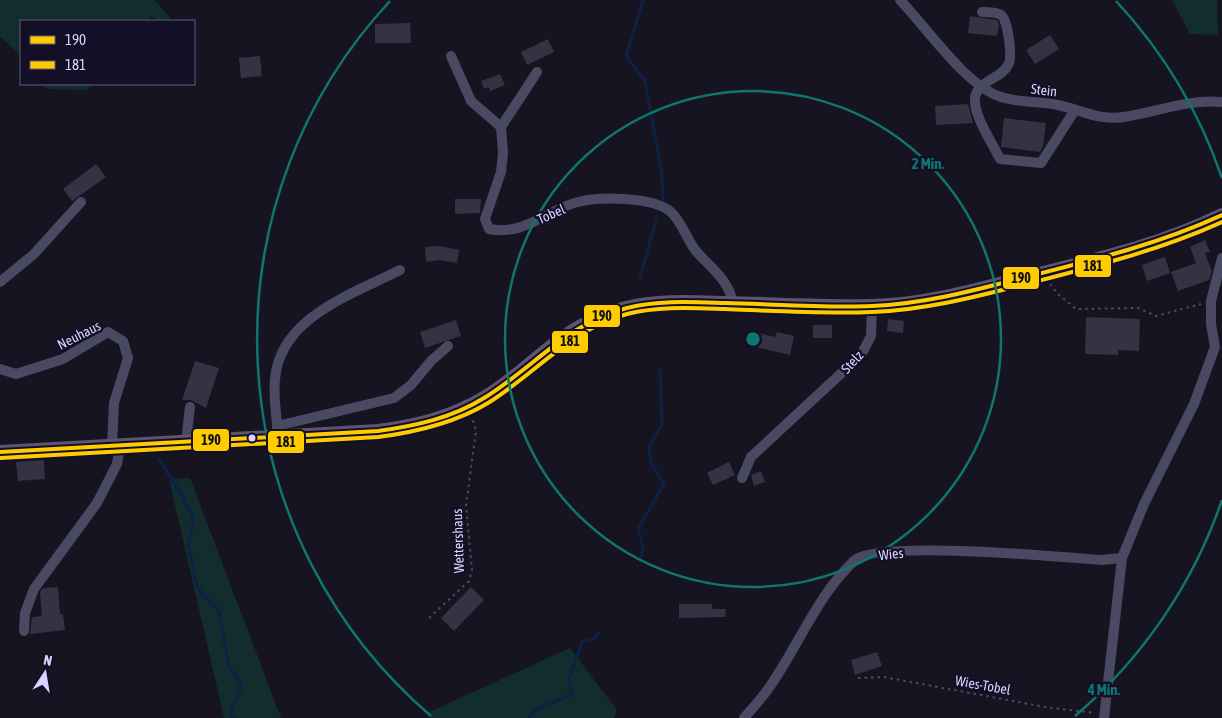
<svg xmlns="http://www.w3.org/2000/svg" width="1222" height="718" viewBox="0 0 1222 718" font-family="'Asap Condensed',sans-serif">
	<rect width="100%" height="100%" fill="#161421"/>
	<g fill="#132c2d">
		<polygon points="0,0 154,0 170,17 168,21 158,21 151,16 146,21 21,21 21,55 0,37"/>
		<polygon points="1172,0 1217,0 1218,35 1190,34"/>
		<polygon points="42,84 94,84 86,90 47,89"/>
		<polygon points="190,478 281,718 224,718 169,479"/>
		<polygon points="570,648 617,710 614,718 431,718 427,713"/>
	</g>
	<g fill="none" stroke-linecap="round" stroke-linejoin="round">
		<g stroke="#0d2144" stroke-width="3">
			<polyline points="643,0 626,56 645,81 662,174 663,201"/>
			<polyline points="640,278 657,216"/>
			<polyline points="159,459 182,496 194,521 188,543 197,587 219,611 229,667 242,684 230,715 234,718"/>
			<polyline points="640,561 643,546 638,529 664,484 651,463 649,447 662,424 660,369"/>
			<polyline points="529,718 533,711 572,694 569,679 582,642 594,639 600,632"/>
		</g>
	</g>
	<g fill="#343243">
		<polygon points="970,16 997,20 999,25 997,36 968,33"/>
		<polygon points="410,23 411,43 375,43 375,24"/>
		<polygon points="1050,35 1059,49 1035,64 1026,50"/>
		<polygon points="548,39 554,52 527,65 521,52"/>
		<polygon points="260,56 262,76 241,78 239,58"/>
		<polygon points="500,74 505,85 490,91 489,87 484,89 481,81"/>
		<polygon points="968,104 973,123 936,125 935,106"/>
		<polygon points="1004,118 1046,123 1043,146 1040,152 1001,147"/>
		<polygon points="96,164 106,177 72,201 63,189"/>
		<polygon points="455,199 481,199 480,213 455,214"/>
		<polygon points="1205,240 1210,252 1205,253 1212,271 1209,280 1178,291 1171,272 1196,263 1190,247"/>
		<polygon points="440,246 459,250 457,263 440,260 426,262 425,247"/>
		<polygon points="1165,257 1170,273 1147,281 1142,265"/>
		<polygon points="1086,317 1140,319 1139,351 1118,350 1118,355 1085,354"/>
		<polygon points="888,319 904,321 903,333 887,331"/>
		<polygon points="456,320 461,336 425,348 420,332"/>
		<rect x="813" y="325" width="19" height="13"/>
		<polygon points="750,331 775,337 777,332 794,336 790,355 747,345"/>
		<polygon points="195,361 219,368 206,408 191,400 182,400"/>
		<polygon points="44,460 45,479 18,481 16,462"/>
		<polygon points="729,462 735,475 713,485 707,473"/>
		<polygon points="761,471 765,482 754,486 751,475"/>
		<polygon points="58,587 60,614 63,614 65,630 30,634 32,617 42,616 40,592 43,588"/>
		<polygon points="471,587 484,600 454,631 441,618"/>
		<polygon points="679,604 712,604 712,609 726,609 725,617 679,618"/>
		<polygon points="877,652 882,666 855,675 851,660"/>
	</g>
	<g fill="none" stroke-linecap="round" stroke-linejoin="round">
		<g stroke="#44505f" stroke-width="2" stroke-dasharray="2.5 4" stroke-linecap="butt">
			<polyline points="1050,284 1058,294 1076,309 1138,308 1156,316 1201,304"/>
			<polyline points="429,618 469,581 472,570 466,505 476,431 472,417"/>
			<polyline points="858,678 884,677 1045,707 1095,713"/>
		</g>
		<g stroke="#4a4962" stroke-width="10">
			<path d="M900,0C927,28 966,86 1001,97C1020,103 1039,101 1058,105C1081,110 1100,121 1124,117C1157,112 1188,99 1222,102"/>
			<path d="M982,12C988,12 997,12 1001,15C1008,19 1012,56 1009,63C1003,79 977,80 975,98C973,115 993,144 1000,159L1041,163L1075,110"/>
			<polyline points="451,56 471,101 501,127"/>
			<path d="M537,72L501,127L503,153L501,172L485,219L489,229C525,236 546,210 578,202C600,196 654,197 671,212C682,222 687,240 696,251C708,265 732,283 732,303"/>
			<polyline points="0,282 33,255 81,202"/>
			<polyline points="0,369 16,374 63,359 108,332 123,341 128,358 114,403 112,446"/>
			<polyline points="277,426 394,398 411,385 431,361 448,346"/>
			<path d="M278,437C277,418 273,397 275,379C280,317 353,294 400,270"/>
			<polyline points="186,442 190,407"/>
			<polyline points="742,478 751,457 861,355 871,336 872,306"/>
			<polyline points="24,631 25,613 34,589 97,503 117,464 120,446"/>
			<path d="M744,718C751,710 759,701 766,692C797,650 816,596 855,560C878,540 1063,557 1101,560L1122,558"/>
			<polyline points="1104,718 1122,558 1144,504 1194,404 1215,347 1211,324 1211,301 1222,258"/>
		</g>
		<path stroke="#5e5373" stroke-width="14" d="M0,452L378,431C416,426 450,418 484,398C535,367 563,323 626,308C658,300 692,302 724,303C774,304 823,307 872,306C927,305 978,289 1031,276C1096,260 1161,245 1222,215"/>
		<g stroke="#130f26" stroke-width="8">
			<path id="bus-1" d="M0,452L378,431C415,426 452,418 484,398C533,368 569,322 627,308C659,300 692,302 725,303C774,304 823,308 872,306C925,304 975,290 1026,277C1093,260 1159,244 1222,215"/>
		</g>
		<g stroke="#130f26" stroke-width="8">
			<path id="bus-2" d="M0,458L378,437C417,432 455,423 488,403C536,373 571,329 627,314C659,306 692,308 725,309C774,311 823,314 872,312C927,310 978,296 1030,283C1096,266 1160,250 1222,222"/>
		</g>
		<use href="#bus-1" stroke="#fc0" stroke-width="4"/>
		<use href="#bus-2" stroke="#fc0" stroke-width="4"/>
	</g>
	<g fill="none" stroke="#0f766e" stroke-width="2.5">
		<circle cx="753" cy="339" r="248"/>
		<path d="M1222 500A496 496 0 0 1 1075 716M431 716A496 496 0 0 1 390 1M1116 1A496 496 0 0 1 1222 178"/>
	</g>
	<circle fill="#d9d4ff" stroke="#130f26" stroke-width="2" cx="252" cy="438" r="4.5"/>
	<g text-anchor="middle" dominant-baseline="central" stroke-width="5" stroke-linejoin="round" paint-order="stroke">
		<g font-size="14" fill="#d9d4ff" stroke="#130f26">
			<text transform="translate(1044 90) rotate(6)">Stein</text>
			<text transform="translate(551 214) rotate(-24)">Tobel</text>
			<text transform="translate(79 335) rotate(-27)">Neuhaus</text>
			<text transform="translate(852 362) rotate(-47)">Stelz</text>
			<text transform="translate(458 541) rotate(-92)">Wettershaus</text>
			<text transform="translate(891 554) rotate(-6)">Wies</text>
			<text transform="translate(983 685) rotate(10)">Wies-Tobel</text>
		</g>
	</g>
	<circle cx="753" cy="339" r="8" fill="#0f766e" stroke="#130f26" stroke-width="2.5"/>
	<g font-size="15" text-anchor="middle" font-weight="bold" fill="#0f766e" stroke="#130f26" stroke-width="5" stroke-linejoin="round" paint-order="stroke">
		<text x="928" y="169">2 Min.</text>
		<text x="1104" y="695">4 Min.</text>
	</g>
	<g stroke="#130f26" stroke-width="2">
		<rect x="1074" y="254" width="38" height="24" rx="5" fill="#fc0"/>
		<rect x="1002" y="266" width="38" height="24" rx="5" fill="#fc0"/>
		<rect x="583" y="304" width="38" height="24" rx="5" fill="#fc0"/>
		<rect x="551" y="330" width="38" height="24" rx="5" fill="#fc0"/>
		<rect x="192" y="428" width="38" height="24" rx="5" fill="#fc0"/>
		<rect x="267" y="430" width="38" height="24" rx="5" fill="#fc0"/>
	</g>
	<g font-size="14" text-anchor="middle" font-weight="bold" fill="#111">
		<text x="1093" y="271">181</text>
		<text x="1021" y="283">190</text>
		<text x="602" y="321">190</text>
		<text x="570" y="346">181</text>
		<text x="211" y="445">190</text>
		<text x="286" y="447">181</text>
	</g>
	<rect x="20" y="20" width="175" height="65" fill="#130f26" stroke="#625e7d"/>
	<rect x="30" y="36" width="25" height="8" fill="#ffcc00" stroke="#625e7d"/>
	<text x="65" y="45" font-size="15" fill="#d9d4ff">190</text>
	<rect x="30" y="61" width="25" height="8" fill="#ffcc00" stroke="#625e7d"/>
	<text x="65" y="70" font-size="15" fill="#d9d4ff">181</text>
	<g transform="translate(45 673) rotate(12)" stroke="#130f26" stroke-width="4" paint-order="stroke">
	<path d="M0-4L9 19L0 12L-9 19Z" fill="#d9d4ff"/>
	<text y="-8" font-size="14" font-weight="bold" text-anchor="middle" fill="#d9d4ff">N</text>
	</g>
</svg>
